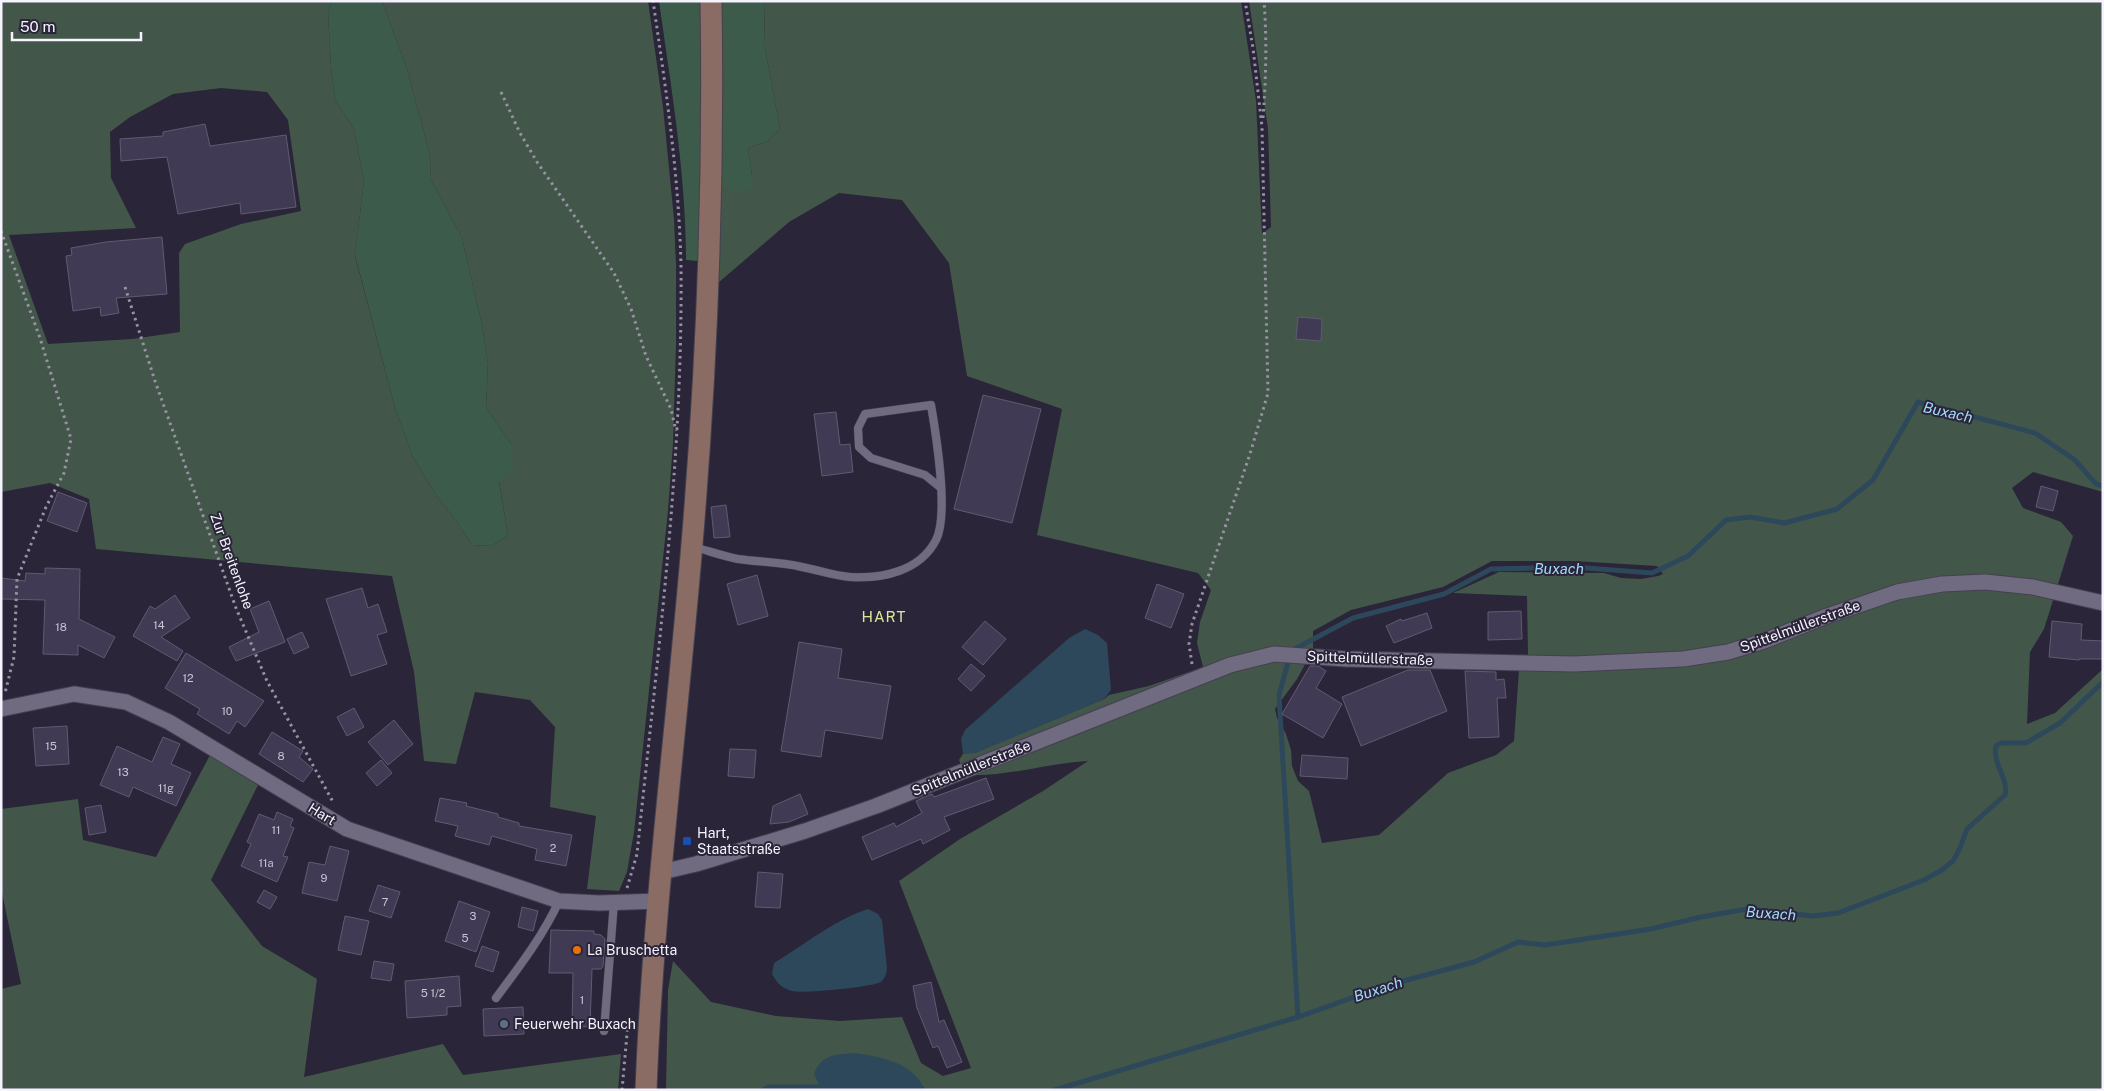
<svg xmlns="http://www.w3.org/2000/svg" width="2104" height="1091" viewBox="0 0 2104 1091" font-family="'Public Sans',sans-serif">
	<rect width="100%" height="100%" fill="#2a2538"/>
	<g fill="#42574a" fill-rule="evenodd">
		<path d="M1,1H331L328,13L331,66L335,100L354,129L364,181L355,256L395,408L413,457L436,495L457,522L472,545L491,546L508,536L499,481L511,444L486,407L488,364L482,325L462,238L430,178L431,158L406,66L382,1H648L663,107L674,219L676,265V344L673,443L668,511L634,832L627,872L619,891L587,889L596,816L550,807L555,727L530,700L475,692L456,764L424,761L414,672L392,576L96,549L89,499L50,483L1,492ZM221,88L267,92L288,120L301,211L241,224L185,244L179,253L180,332L132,339L48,344L9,235L136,228L111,178L110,132L130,117L173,94Z"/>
		<path d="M764,1H1241L1256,101L1262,234L1271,227L1268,129L1249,1H2103V492L2033,472L2012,488L2023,508L2061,522L2073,536L2044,629L2030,652L2027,724L2055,713L2103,669V1090H925L924,1087H818L821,1090H666L668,990L673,961L711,1002L776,1016L840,1021L902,1017L921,1063L943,1076L971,1068L899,881L960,839L1043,791L1088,761C1047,763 1008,777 966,775L959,760L963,754L976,752L1104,699L1109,695L1149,686L1203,667L1197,643L1200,622L1211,590L1198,573L1037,535L1062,409L967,376L949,263L902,200L839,193L789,222L718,283V182L752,176L748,148L768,141L780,129L765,48ZM1492,561H1573L1657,566L1663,574L1658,576L1641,579L1621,578L1604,573L1499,572L1453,593L1527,596L1528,654L1526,658L1606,657L1700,651L1752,639L1964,577L1837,618L1650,667L1519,670L1514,741L1496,755L1448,773L1379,835L1322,843L1309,791L1298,781L1292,766L1291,750L1286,734L1277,718L1275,709L1297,679L1313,650V631L1351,610L1443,587Z"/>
		<polygon points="210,755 258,785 211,880 262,946 317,979 304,1077 443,1044 463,1075 621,1054 618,1090 1,1090 1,989 21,984 1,888 1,809 78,799 83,840 156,857"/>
	</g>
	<g fill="#3d5b4a">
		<polygon points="331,1 382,1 406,66 431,158 430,178 462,238 482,325 488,364 486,407 511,444 514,472 499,482 508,536 491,546 472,545 457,522 436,495 413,457 395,408 355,255 364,181 354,129 335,100 331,66 328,13"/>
		<path d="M659,1H704L702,257L698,261L686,260C686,174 671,87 659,1Z"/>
		<path d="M718,1H764L765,48L780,129L768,141L748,148L752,176L751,188C735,194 732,192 718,182Z"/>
	</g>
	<g fill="#2d485b">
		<polygon points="1085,629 1098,635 1107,643 1111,690 1104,699 976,753 963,754 961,739 965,730 1069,638"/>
		<path d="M868,909L878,914L882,920L887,968C887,973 885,978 881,982C873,987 801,994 792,991C781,988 777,983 772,974L774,963C804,945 834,920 868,909Z"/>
		<path d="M855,1053C881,1057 913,1062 925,1090H821L814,1074C822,1053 836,1055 855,1053Z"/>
	</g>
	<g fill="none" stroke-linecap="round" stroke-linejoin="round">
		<g stroke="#2d485b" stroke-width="5">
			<polyline points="1293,650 1353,618 1444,594 1491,569 1573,567 1652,573 1688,556 1726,520 1750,517 1784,523 1837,509 1873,480 1918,402 2035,433 2075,460 2096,484 2103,486"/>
			<polyline points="1288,662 1279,695 1298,1017"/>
			<polyline points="763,1090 769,1087 824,1087"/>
			<path d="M1055,1090L1298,1017L1385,986L1474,962L1518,942L1545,945L1651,929L1701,917L1747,909L1813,916L1838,913L1924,880L1942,870L1953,861L1960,848L1967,829L2005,795C2009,778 1992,764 1996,746L2001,743H2026L2060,723L2103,682"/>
		</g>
	</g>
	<g fill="#413a54" stroke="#605b70">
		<polygon points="205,124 210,146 286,135 296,207 241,214 240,203 178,214 167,157 121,161 120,139 163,136 163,132"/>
		<polygon points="162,237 167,294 116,298 119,313 101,316 100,307 73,311 66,256 72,255 71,248 106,242"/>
		<polygon points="1298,317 1322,319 1321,341 1296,339"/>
		<polygon points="983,395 1041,409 1012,523 954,509"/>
		<polygon points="836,412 840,445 850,444 853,472 822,476 814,414"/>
		<polygon points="2041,486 2058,491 2053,511 2036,507"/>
		<polygon points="58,492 87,503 77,532 47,521"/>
		<polygon points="726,505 730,537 714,538 711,507"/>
		<polygon points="45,568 80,569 79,619 115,637 104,658 78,645 78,655 43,654 45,600 1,599 1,578 25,581 26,573 45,574"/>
		<polygon points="757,575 768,616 738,625 727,584"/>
		<polygon points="1157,584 1184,594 1171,628 1145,618"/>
		<polygon points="362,588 368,608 378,604 387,632 377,635 387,664 351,676 326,599"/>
		<polygon points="175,595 190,618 161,637 183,651 177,661 133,636 150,606 155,609"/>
		<polygon points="269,601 285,642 236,661 229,647 259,632 250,609"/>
		<polygon points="1521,611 1522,639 1488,640 1488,612"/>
		<polygon points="1427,613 1432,628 1394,643 1386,626 1401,619 1402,621"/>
		<polygon points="985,621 1006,639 983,665 962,647"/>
		<polygon points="2052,621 2082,624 2081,640 2103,641 2103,659 2079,659 2079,660 2049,657"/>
		<polygon points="302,632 309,647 294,654 287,639"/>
		<polygon points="799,642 842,649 838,678 891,686 882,739 825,730 821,757 781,751"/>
		<polygon points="186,653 264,701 245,727 237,721 229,734 197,714 200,709 165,688"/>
		<polygon points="971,664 985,676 971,691 958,679"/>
		<polygon points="1310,666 1318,666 1326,671 1316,688 1342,704 1323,738 1282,714"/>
		<polygon points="1408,670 1430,670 1447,711 1361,746 1342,697"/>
		<polygon points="1465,671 1496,672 1496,680 1504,679 1506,698 1497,698 1499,737 1469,738"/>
		<polygon points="354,708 364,727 347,736 337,717"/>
		<polygon points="394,720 413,744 388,765 368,742"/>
		<polygon points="67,726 69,764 36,766 33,728"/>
		<polygon points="272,732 303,751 299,757 313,769 303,782 259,754"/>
		<polygon points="163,737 180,744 171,764 191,773 176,806 133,787 129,797 100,785 117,746 152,762"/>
		<polygon points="730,749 756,750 754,778 728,776"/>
		<polygon points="1302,755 1348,758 1347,779 1300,776"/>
		<polygon points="381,760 392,773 377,786 366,773"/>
		<polygon points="986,778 994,799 944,817 950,830 923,844 921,839 872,860 862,837 894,823 896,827 922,813 916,801 924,797 932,794 934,797"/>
		<polygon points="800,794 808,814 789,822 770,824 773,806"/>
		<polygon points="440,798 467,803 466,806 498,814 498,817 519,823 519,826 572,835 566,866 535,860 537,849 492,836 489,845 455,836 458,826 435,821"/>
		<polygon points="101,805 106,832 89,835 85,808"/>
		<polygon points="277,812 293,819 290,826 294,828 283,856 288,857 277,882 241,866 251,844 247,842 259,814 274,820"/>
		<polygon points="330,846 349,851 337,901 302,893 309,862 325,865"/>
		<polygon points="758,872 783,874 780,908 755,907"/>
		<polygon points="378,885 400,892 391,918 369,911"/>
		<polygon points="264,890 277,897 270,909 257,902"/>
		<polygon points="459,901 490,912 476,952 445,941"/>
		<polygon points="522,907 538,911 533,931 518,927"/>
		<polygon points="345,916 369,921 361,955 338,950"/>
		<polygon points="551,930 594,931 594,934 601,935 605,939 603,966 601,969 592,969 590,1027 572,1026 573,973 549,973"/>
		<polygon points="482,946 499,952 493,972 475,966"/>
		<polygon points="374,961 394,964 391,981 371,978"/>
		<polygon points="459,976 461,1006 447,1007 447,1015 407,1018 405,981"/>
		<polygon points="931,982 939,1022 944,1020 962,1062 947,1068 938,1046 933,1048 917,1008 913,986"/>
		<polygon points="523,1007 524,1034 484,1036 483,1009"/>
	</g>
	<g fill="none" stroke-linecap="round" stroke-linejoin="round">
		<g stroke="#454050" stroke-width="9">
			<g id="lane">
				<path d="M694,547C709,551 723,556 738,559C759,562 781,562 802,567C818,570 834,576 850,577C883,579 920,571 936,540C949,515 936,434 931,405L865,414L858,428L859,447L871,458L925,475L941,488"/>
				<path d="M496,998C519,967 543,936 559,901"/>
				<polyline points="604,1031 614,902"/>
			</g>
		</g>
		<g stroke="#454050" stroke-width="17">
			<g id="street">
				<polyline points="1,709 74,694 126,702 169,722 347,829 559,901 599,903 660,901"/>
				<polyline points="662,872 696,864 805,831 876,806 1230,665 1274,654 1346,659 1574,664 1683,659 1728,652 1764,641 1827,616 1897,592 1942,584 1985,582 2033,587 2103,603"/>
			</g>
		</g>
		<g stroke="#454050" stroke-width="23">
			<path id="secondary" d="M646,1090C653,907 677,726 692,544C707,365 714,180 711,1"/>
		</g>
		<g stroke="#9793a2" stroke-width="3" stroke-dasharray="2.5 4" stroke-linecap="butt">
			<polyline points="501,92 520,133 537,162 614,273 631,309 646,356 671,409 676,431"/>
			<path d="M1263,118C1266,79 1267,40 1264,1"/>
			<polyline points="1,231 40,338 71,439 64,473 46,507 17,579 14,657 5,693"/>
			<polyline points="125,287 155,381 236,608 267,681 333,802"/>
			<polyline points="1192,664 1189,644 1192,624 1250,454 1268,393 1262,127 1253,48 1245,1"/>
			<path d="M627,888L637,854C657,659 683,463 681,266C679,177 666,89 653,1"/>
			<polyline points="622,1090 628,1023"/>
		</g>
		<use href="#lane" stroke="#706b80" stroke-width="8"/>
		<use href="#street" stroke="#706b80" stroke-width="15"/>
		<use href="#secondary" stroke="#8a6c64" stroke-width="21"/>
	</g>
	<rect fill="#1a4fb4" stroke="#2a2538" stroke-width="2" x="682" y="836" width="10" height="10" rx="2.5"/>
	<circle fill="#e8710a" stroke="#2a2538" stroke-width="2" cx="577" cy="950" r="5"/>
	<circle fill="#5c6f8a" stroke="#2a2538" stroke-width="2" cx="504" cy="1024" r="5"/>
	<g text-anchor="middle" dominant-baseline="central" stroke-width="4" stroke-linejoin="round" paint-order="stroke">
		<g font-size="11" fill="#c9c5d4">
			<text x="159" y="625">14</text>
			<text x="61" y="627">18</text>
			<text x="188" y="678">12</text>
			<text x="227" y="711">10</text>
			<text x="51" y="746">15</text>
			<text x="281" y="756">8</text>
			<text x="123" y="772">13</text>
			<text x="166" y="788">11g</text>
			<text x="276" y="830">11</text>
			<text x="553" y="848">2</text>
			<text x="266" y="863">11a</text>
			<text x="324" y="878">9</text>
			<text x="385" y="902">7</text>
			<text x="473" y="916">3</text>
			<text x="465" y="938">5</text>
			<text x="433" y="993">5 1/2</text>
			<text x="582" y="1000">1</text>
		</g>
		<g font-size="14" fill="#f6f3fe" stroke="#2a2538">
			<text transform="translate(232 561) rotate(70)">Zur Breitenlohe</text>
			<text transform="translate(1800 626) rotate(-20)">Spittelmüllerstraße</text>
			<text transform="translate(1370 658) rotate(2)">Spittelmüllerstraße</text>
			<text transform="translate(971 768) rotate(-22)">Spittelmüllerstraße</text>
			<text transform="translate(322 814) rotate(31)">Hart</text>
		</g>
		<g font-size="14" fill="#f6f3fe" stroke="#2a2538" text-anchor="start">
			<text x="697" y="833">Hart,<tspan x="697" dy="16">Staatsstraße</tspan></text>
			<text x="587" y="950">La Bruschetta</text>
			<text x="514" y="1024">Feuerwehr Buxach</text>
		</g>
		<g font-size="15" font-style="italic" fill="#a3d9fe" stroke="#2a2538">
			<text transform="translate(1948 412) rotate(13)">Buxach</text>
			<text x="1559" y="568">Buxach</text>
			<text transform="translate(1771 913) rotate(4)">Buxach</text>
			<text transform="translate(1378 989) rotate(-18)">Buxach</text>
		</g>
		<g font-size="15" letter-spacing="1" fill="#d9e79a" stroke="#2a2538">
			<text x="884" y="616">HART</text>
		</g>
	</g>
	<rect width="2104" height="1091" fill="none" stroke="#f6f3fe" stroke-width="5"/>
	<path d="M12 32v8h129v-8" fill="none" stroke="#f6f3fe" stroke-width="2.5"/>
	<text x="20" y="32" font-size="15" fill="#f6f3fe" stroke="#2a2538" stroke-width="4" paint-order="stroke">50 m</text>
</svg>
